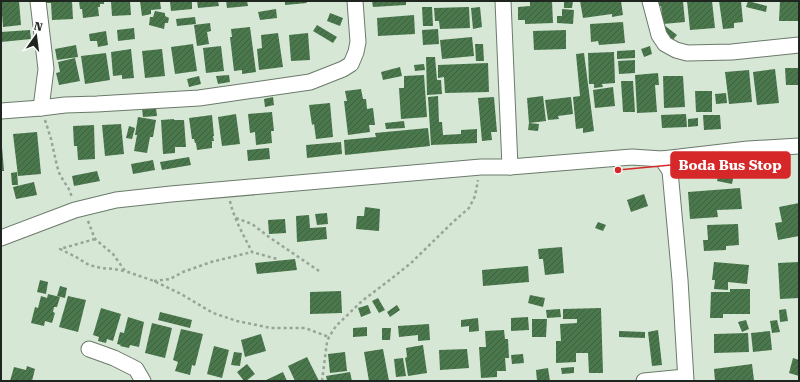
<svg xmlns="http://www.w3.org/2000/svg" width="800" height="382" viewBox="0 0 800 382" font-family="'Roboto Serif',serif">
	<defs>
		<pattern id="building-hatch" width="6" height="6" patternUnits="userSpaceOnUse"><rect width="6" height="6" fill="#4a774c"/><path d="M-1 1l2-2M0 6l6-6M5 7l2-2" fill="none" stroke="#3d613f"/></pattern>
	</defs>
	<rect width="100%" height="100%" fill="#d6e7d6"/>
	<g fill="url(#building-hatch)">
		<polygon points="1,1 19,1 21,25 3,27"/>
		<polygon points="45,1 72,1 73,19 52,20 51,3 45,3"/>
		<polygon points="79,1 104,1 104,4 100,4 100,7 98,7 99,16 83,18 82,9 80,9"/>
		<polygon points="111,1 130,1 131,15 112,16"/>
		<polygon points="140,1 160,1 161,9 151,10 151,14 142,16"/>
		<polygon points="170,1 192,1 192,9 171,11"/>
		<polygon points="197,1 218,1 219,6 198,8"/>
		<polygon points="226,1 247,1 248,6 227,8"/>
		<polygon points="285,1 306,1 307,3 285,5"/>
		<polygon points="372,1 406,1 406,5 373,7"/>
		<polygon points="530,1 552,1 553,23 525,24 525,20 518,20 518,7 530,6"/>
		<polygon points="561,1 573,1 572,8 564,8 564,2 561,2"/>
		<polygon points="580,1 621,1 623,15 612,17 612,14 583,18"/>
		<polygon points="653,1 683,1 685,22 663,24 661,6 654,7"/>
		<polygon points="687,1 712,1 715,28 690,30"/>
		<polygon points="719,1 741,1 743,22 734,23 734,28 723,29"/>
		<polygon points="748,1 767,6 766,12 746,7"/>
		<polygon points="780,1 799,1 799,21 779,21"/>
		<polygon points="422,7 432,7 433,26 423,26"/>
		<polygon points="469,7 470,28 440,29 439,21 435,21 434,8"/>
		<polygon points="480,7 482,27 473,29 471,8"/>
		<polygon points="276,9 277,18 260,20 258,12"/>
		<polygon points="562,9 574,10 573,24 557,23 557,16 562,16"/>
		<polygon points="155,11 165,13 165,16 169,18 168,23 165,23 164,29 149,25 150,17 153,17"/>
		<polygon points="330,13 343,18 340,26 327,21"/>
		<polygon points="414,15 415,34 378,36 377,18"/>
		<polygon points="195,17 196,24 177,26 176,19"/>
		<polygon points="623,22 625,43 599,45 598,41 591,42 590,24"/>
		<polygon points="210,23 211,31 207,32 209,44 197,46 194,25"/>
		<polygon points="317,25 337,37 333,43 313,31"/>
		<polygon points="664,25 677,35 672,41 659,31"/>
		<polygon points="250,27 256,72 242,74 242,70 234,71 230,37 232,37 231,29"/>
		<polygon points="134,28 135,39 118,41 117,30"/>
		<polygon points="438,29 439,44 423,45 422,30"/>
		<polygon points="30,30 31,39 1,42 1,32"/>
		<polygon points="566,30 566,49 534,50 533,31"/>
		<polygon points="106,31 108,45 98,47 97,41 90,41 89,34"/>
		<polygon points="278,33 283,67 259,70 257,49 262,48 261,35"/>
		<polygon points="308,33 310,60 291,61 289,35"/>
		<polygon points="472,37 474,56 442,59 440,40"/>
		<polygon points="193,44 197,71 175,74 171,47"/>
		<polygon points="475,44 483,44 484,61 476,61"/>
		<polygon points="76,45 78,57 57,60 55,49"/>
		<polygon points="221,46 224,71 206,73 203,48"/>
		<polygon points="650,46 652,54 644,57 641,49"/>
		<polygon points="131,49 134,78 122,79 122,75 113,76 111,52"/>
		<polygon points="162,49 165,76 145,78 142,51"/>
		<polygon points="635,50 635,58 617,59 617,51"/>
		<polygon points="614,52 615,83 602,84 603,87 594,88 594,84 589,84 588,53"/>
		<polygon points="106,53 110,80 85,84 81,56"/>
		<polygon points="584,53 594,131 583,133 583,128 576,129 573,97 580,96 576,54"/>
		<polygon points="426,57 435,57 437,80 441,80 442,94 427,95"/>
		<polygon points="75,58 80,81 59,85 56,73 60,72 58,62"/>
		<polygon points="635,60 635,73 619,74 618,61"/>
		<polygon points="488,63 489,92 445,93 444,77 438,78 438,65"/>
		<polygon points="424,64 425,70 415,71 414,65"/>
		<polygon points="400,67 402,76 383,80 381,72"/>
		<polygon points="785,68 799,68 799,85 786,85"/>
		<polygon points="775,69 779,103 757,105 753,72"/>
		<polygon points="749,70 752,102 729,104 725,72"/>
		<polygon points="658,73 659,85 655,85 657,112 637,113 635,75"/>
		<polygon points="229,75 230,82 218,84 216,76"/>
		<polygon points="424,75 427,117 401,119 399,88 404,88 404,76"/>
		<polygon points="199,76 201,84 189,87 187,79"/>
		<polygon points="663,76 683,76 685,107 664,108"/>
		<polygon points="621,81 633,81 635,112 623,112"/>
		<polygon points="613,87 615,106 595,108 593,90"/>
		<polygon points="361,89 363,99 366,99 367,109 373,108 375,125 369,125 370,132 348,135 344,101 347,101 345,91"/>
		<polygon points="695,91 712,91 712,112 696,112"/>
		<polygon points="726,93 727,103 716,104 715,94"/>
		<polygon points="438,96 439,122 442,122 443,135 461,134 461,130 477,129 477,143 431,145 428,97"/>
		<polygon points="543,96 546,121 529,123 527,98"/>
		<polygon points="273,97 274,105 265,107 264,99"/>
		<polygon points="494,97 497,132 491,132 492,140 482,141 478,98"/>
		<polygon points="571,97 573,114 558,116 559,119 548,120 545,100"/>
		<polygon points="330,103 333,137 316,139 314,124 312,125 309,105"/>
		<polygon points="156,108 157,116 143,117 142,109"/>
		<polygon points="272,112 274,131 271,131 272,143 256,145 255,132 250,133 248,114"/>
		<polygon points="236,114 240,144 222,146 218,117"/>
		<polygon points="686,114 687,127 662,128 661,115"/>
		<polygon points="212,115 214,136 213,136 214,141 212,141 212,148 197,150 196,143 195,143 194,139 192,139 189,118"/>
		<polygon points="703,115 720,115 721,129 704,130"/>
		<polygon points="138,117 156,120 153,137 150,137 147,153 134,151 137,135 135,135"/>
		<polygon points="698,118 698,126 688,127 688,119"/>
		<polygon points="174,119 174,120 184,120 186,147 175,147 175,153 163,154 161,120"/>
		<polygon points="404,121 405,128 386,129 385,123"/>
		<polygon points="529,123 539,124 538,131 528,130"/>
		<polygon points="121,124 124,154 105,156 102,125"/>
		<polygon points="94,125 95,159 78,160 77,146 74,146 73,126"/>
		<polygon points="129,126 135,128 132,139 126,138"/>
		<polygon points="428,128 430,146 345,155 344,140 376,137 375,133"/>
		<polygon points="37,132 41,174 18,176 13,134"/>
		<polygon points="341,142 342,154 307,158 306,145"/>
		<polygon points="1,147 2,147 4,171 1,171"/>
		<polygon points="269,148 270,159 248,161 247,150"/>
		<polygon points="189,157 191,165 162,170 160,162"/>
		<polygon points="153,160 155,170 133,174 131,164"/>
		<polygon points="719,170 734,173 732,184 717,181"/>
		<polygon points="97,171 100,181 74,186 72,176"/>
		<polygon points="17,172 18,185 12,185 11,173"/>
		<polygon points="34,182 37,195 16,199 13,187"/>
		<polygon points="740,188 742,209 717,210 718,217 690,219 688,192"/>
		<polygon points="644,194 648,206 631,212 627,200"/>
		<polygon points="799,203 799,236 778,240 775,223 782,222 779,207"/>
		<polygon points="365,207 380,209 379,231 356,229 357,216 364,216"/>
		<polygon points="327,213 328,224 317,225 315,214"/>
		<polygon points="309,215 310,228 326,227 327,239 297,242 296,216"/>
		<polygon points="285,219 286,233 269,234 268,220"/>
		<polygon points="598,222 606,225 603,231 595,228"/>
		<polygon points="738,224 739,245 726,246 726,250 704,251 703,240 708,240 707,225"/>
		<polygon points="562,247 564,273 545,275 543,259 539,259 538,249"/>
		<polygon points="295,259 297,270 257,274 255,263"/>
		<polygon points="714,262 749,265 747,284 728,282 728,290 714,289 715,280 712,280"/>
		<polygon points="799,262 799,298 780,299 778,263"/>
		<polygon points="528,266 529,282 483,286 482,270"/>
		<polygon points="40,280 48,282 46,294 37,292"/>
		<polygon points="60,286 67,288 65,298 57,296"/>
		<polygon points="730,289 750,289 750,314 723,314 723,318 710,318 711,292 730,292"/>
		<polygon points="341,291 342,313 310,314 310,292"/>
		<polygon points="48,294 60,297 57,307 54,307 53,312 55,313 52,323 45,321 44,326 31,323 35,307 38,308 41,296 47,298"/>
		<polygon points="530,295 545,298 543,307 528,303"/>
		<polygon points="68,296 86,300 78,332 59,327"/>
		<polygon points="378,298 385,310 379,313 372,301"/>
		<polygon points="368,305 371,313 361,317 358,308"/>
		<polygon points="397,305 400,310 390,317 387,312"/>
		<polygon points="101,308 121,314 113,341 107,339 106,343 98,341 99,337 93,335"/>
		<polygon points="601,308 603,373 589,373 588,353 576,353 576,362 556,363 556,341 561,341 560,324 577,323 577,319 563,319 563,309"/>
		<polygon points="560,309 561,317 547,318 546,310"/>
		<polygon points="786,309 788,321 780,322 779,310"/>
		<polygon points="160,312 192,320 190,328 158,320"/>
		<polygon points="128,317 144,322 139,347 130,345 129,348 120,346 121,345 117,344 120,332 124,333"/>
		<polygon points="528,317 529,330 511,331 511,318"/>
		<polygon points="478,318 479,331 469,332 469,326 461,327 461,320"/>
		<polygon points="532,319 547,319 546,337 532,337"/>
		<polygon points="746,320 749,329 742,332 738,322"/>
		<polygon points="777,320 780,332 772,333 770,321"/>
		<polygon points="152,323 172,328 165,358 145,353"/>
		<polygon points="429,324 430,340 418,341 418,335 399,337 398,326"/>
		<polygon points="367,327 367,336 353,337 353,328"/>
		<polygon points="382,328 391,328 390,340 382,340"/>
		<polygon points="181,329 203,334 195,366 192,365 190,375 175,371 178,362 173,360"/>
		<polygon points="504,330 505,339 508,339 509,358 505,358 506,371 497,371 497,377 481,378 479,347 486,347 485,331"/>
		<polygon points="658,330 662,365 652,366 648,332"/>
		<polygon points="619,331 645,332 645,338 619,337"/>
		<polygon points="770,331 772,350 753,352 751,333"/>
		<polygon points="748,333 749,352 714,353 714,334"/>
		<polygon points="261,334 266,351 245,357 241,340"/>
		<polygon points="423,345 427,373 408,376 405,358 407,357 406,348"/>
		<polygon points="214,346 229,350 222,378 207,374"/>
		<polygon points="383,349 389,381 369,381 364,352"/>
		<polygon points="467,349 469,368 440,370 439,350"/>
		<polygon points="234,352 242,353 240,366 231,365"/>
		<polygon points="345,352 347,371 330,373 328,354"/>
		<polygon points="523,354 524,363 512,364 511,355"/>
		<polygon points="307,357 319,381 295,381 288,366"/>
		<polygon points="403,358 406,376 396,377 394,359"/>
		<polygon points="793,358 799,360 799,376 789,373"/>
		<polygon points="247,364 255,374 246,381 244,381 237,372"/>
		<polygon points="752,364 754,380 715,381 714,369"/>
		<polygon points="27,366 35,369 32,381 10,381 14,367 26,370"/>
		<polygon points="574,367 574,373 562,374 561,368"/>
		<polygon points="548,368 550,381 537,381 536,370"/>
		<polygon points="283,372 287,381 264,381"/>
		<polygon points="350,372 352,381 327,381 326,376"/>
	</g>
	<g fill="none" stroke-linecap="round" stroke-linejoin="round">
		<g stroke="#6b7a6b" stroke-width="17">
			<g id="street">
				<polyline points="38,1 46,69 41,108"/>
				<polyline points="503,1 510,167"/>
				<polyline points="650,1 659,35 665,44 676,50 687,53 732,52 799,45"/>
				<polyline points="1,111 41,108 65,105 97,104 199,98 310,82 343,69 351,64 356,52 358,42 355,1"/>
				<polyline points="662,159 748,149 799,146"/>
				<polyline points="1,238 75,210 116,200 171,194 481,167 510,167 632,157 662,159 670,171 680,280 686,381"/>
				<polyline points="89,349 114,358 136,369 143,381"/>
				<polyline points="644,381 685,377"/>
			</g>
		</g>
		<g stroke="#97a497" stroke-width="2.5" stroke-dasharray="3 3" stroke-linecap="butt">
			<polyline points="45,120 51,139 57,166 60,175 70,191 72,198"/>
			<path d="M230,201C234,219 244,236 252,252L277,259"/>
			<polyline points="236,218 252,224 269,237 319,271"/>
			<polyline points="88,221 95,239 113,254 125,271 154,281 181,294 213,313 237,321 271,328 305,328 329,337"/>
			<polyline points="95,239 60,249 76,257 89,265 101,268 114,269 124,271"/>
			<polyline points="154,281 170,279 183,272 211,262 252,252"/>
			<polyline points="322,381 327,342 329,337 336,326 362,301 391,279 411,263 453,222 469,208 475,196 478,180"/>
		</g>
		<use href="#street" stroke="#fff" stroke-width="15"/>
	</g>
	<path fill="none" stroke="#d62828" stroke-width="1.5" d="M618 170L671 165"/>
	<circle fill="#d62828" stroke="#fff" stroke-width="1.5" cx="618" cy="170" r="4"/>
	<rect fill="#d62828" stroke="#d62828" stroke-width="1.5" x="671" y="152" width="119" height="26" rx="4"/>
	<g font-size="14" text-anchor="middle" font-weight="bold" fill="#fff">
		<text x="730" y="170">Boda Bus Stop</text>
	</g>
	<rect width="800" height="382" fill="none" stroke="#1f251f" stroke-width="4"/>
	<g transform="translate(36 36) rotate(14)" stroke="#ffffff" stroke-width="3" paint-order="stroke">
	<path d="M0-3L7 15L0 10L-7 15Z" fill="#1f251f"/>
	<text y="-6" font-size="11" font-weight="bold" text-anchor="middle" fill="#1f251f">N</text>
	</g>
</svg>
